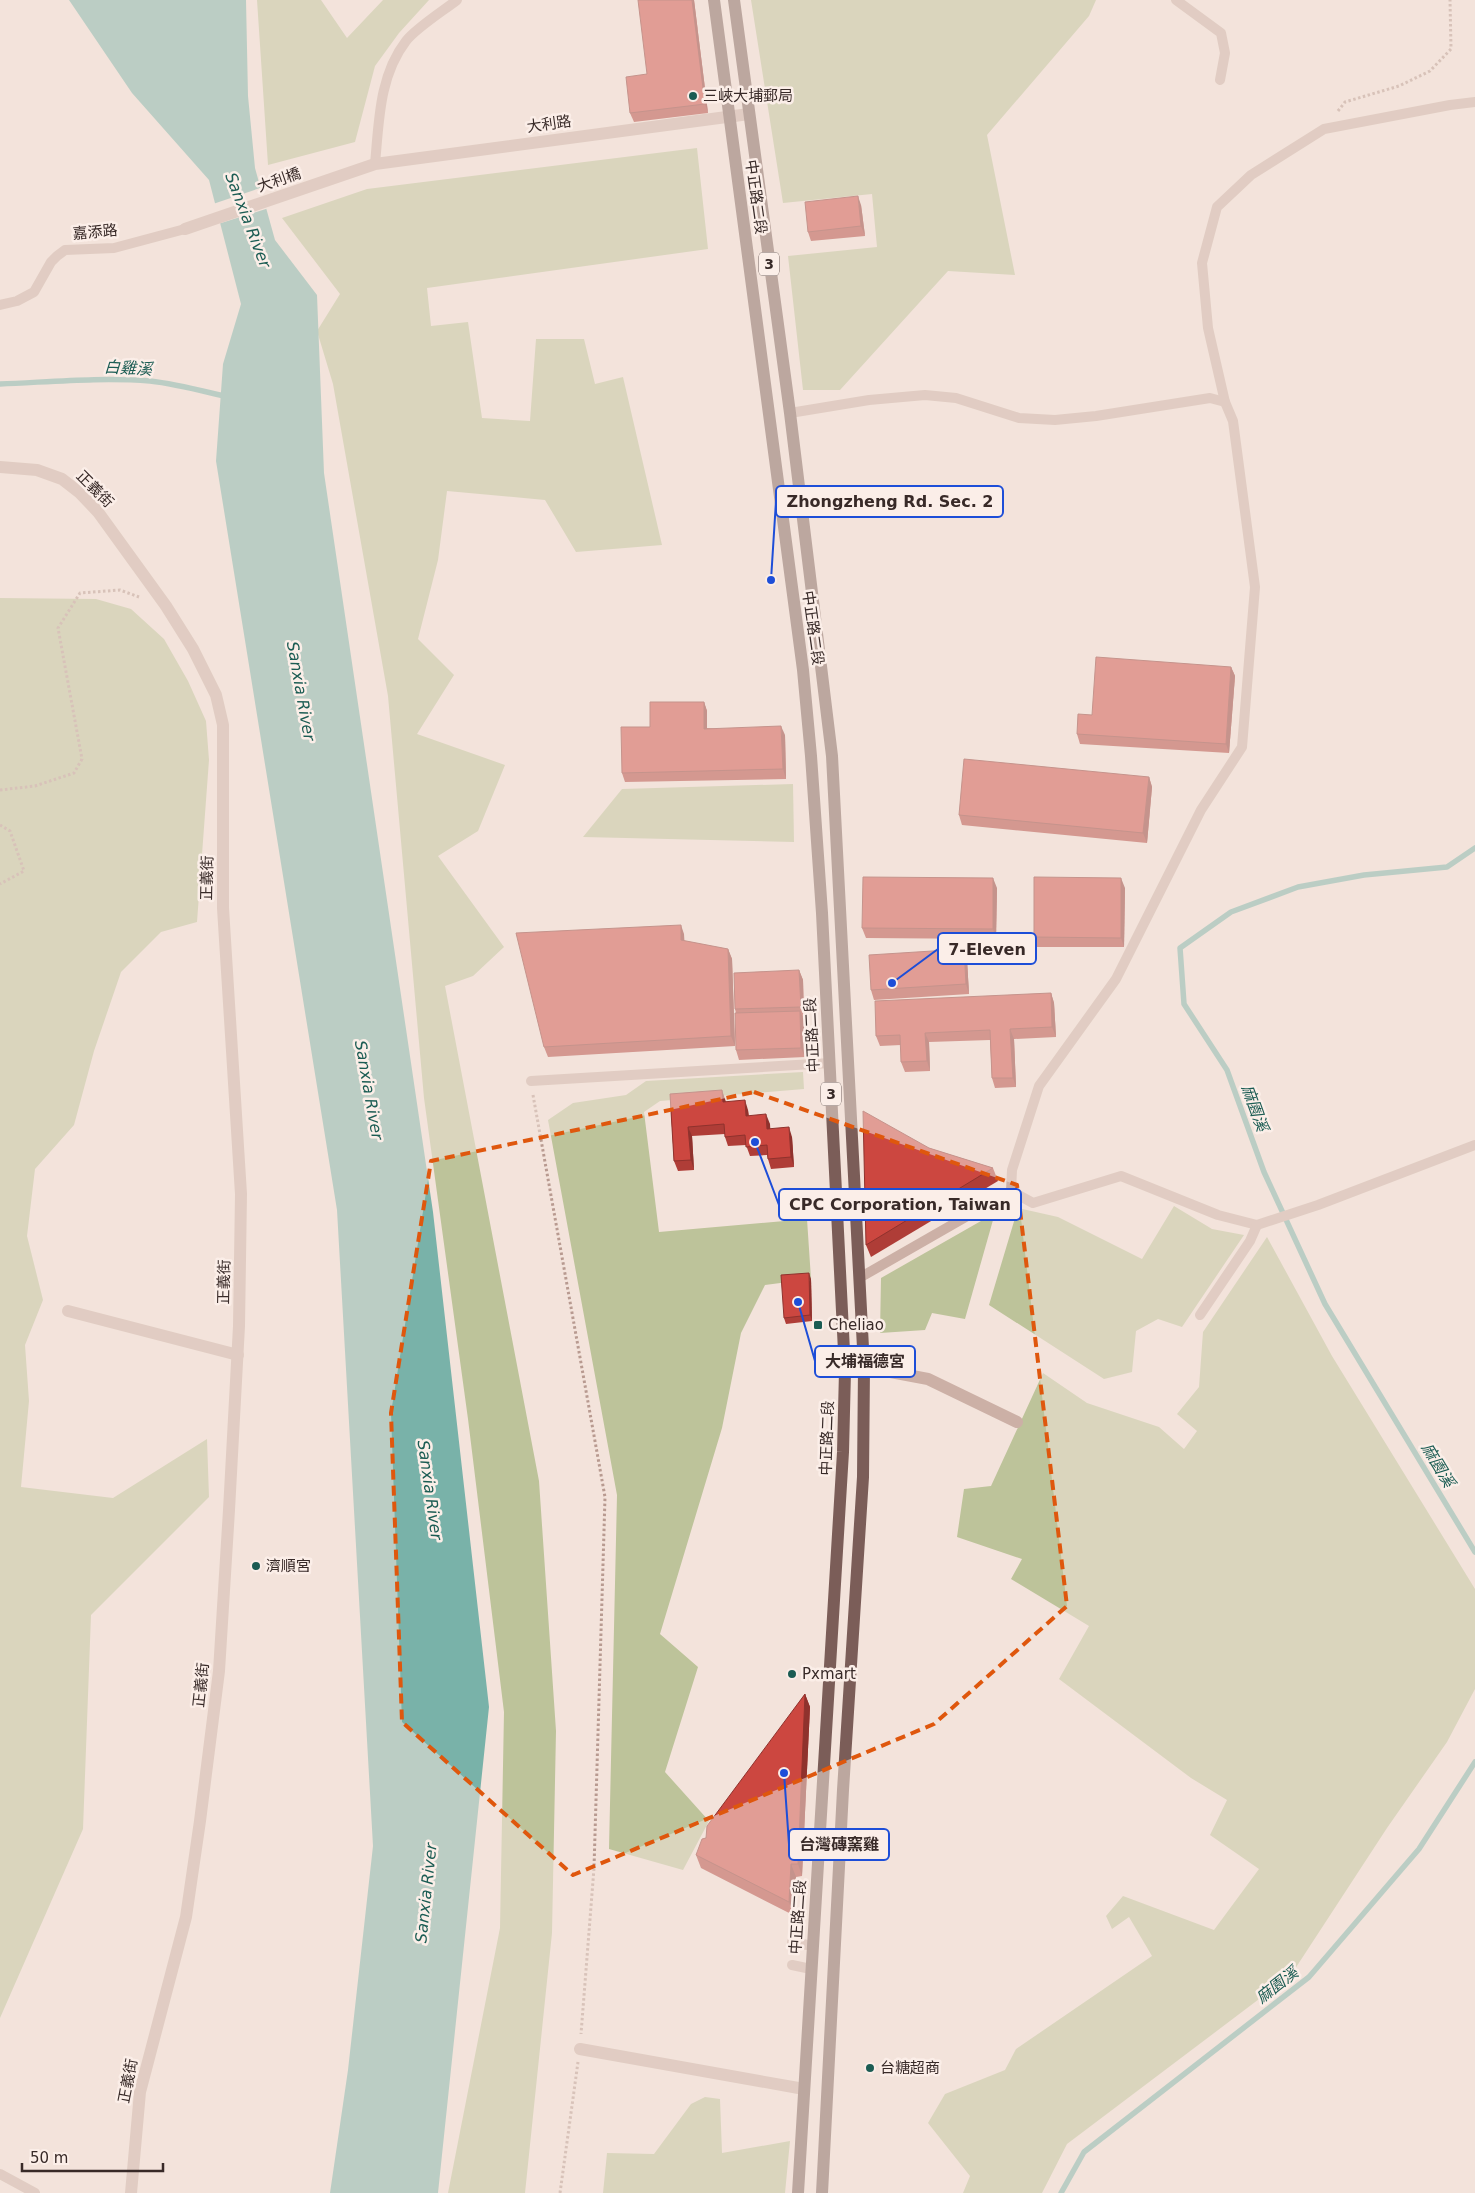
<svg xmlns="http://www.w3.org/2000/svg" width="1475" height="2193" viewBox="0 0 1475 2193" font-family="'DejaVu Sans','Noto Sans TC',sans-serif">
	<rect width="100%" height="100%" fill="#f3e3db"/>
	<g fill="#bdc39a">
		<polygon points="257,0 321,0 347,38 383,0 429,0 399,33 375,66 355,142 268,165"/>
		<polygon points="751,0 1096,0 1089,16 987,135 1015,275 948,271 840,390 803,390 788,256 877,247 872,194 783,203"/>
		<polygon points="697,148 708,249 427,288 431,326 468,322 482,418 530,421 536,339 584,339 595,384 623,377 662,545 576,552 545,500 447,491 438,560 418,639 454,675 417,734 505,765 478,831 438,856 504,947 473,976 445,986 539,1481 556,1731 552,1933 525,2193 448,2193 500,1928 504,1712 468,1419 424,1098 388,696 333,384 317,331 340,294 282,218 367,189"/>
		<polygon points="0,598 96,599 131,609 164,639 188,681 206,721 209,760 197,922 161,932 121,972 94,1051 74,1125 35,1169 27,1236 43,1300 25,1345 29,1401 21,1487 113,1498 207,1439 209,1497 91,1615 83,1829 0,2018"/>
		<polygon points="793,784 794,842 583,837 622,789"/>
		<polygon points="803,1072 804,1089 660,1101 644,1112 659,1232 807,1219 811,1279 765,1285 741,1333 722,1428 660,1634 698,1667 665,1772 709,1821 683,1870 609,1849 617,1495 548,1120 573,1103 626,1095 646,1081"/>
		<polygon points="1174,1206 1212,1229 1244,1235 1182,1327 1158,1319 1136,1331 1132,1372 1104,1379 989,1305 1018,1208 1058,1217 1142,1259"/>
		<polygon points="995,1213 965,1319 932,1313 925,1330 880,1333 881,1278"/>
		<polygon points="1267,1237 1332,1356 1475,1589 1475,1689 1447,1742 1387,1828 1291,1975 1067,2144 1042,2193 963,2193 970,2176 928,2123 945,2094 1005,2070 1016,2049 1152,1956 1129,1917 1112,1929 1106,1916 1123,1896 1214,1930 1259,1869 1210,1835 1227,1800 1191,1778 1059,1679 1089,1626 1011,1579 1022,1559 957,1537 964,1489 991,1486 1043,1373 1087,1403 1159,1427 1184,1449 1197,1431 1177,1414 1199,1387 1203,1332"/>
		<polygon points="705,2097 720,2099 722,2153 790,2141 785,2193 603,2193 607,2153 654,2154 691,2104"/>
	</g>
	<polygon fill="#79b2a9" points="69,0 246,0 248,96 255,168 275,240 317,295 324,473 433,1212 489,1707 438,2193 330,2193 348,2070 373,1846 337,1210 216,461 223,364 241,304 209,180 132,93"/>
	<polygon fill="#f3e3db" points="263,187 269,208 218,224 213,204"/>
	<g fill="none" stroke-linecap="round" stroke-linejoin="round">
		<g stroke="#79b2a9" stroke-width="5.5">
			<path d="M0,384C50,382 100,377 150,381C177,384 202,391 228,397"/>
			<polyline points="1475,848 1447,867 1364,875 1298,887 1231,912 1180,948 1184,1004 1227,1070 1264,1172 1325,1304 1475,1552"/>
			<polyline points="1061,2193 1084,2152 1309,1977 1419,1849 1475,1762"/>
		</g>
		<g stroke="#b89a90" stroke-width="3" stroke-dasharray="2.5 2.5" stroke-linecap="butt">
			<polyline points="1338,111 1345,102 1399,86 1430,71 1451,49 1450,0"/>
			<polyline points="0,790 35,786 74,773 82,759 58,628 80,593 120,590 139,597"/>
			<polyline points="0,825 10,831 24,871 0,884"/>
			<polyline points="533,1095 605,1497 594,1868 581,2034"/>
			<polyline points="560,2193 578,2062"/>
		</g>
		<g stroke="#ccb0a6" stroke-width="10">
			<polyline points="1176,0 1221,33 1225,53 1220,80"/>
			<polyline points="1475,102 1450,105 1324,129 1251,175 1217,207 1202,263 1208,328 1225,402 1233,421 1255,587 1242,747 1201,810 1116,979 1039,1086 1012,1170 1011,1191 1033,1203 1121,1176 1218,1215 1257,1225 1318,1205 1475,1145"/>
			<path d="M375,164C379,122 379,76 406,41C416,28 443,11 457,0"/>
			<polyline points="0,305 17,301 34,292 51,262 57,256 65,250 114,248 185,229"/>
			<polyline points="790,413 869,400 925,395 956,398 1019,418 1055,420 1096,416 1210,398 1225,402"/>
			<polyline points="531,1081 830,1063"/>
			<polyline points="861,1277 1011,1191"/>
			<polyline points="1200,1315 1250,1241 1257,1225"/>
			<polyline points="792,1942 813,1946"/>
			<polyline points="792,1965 811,1969"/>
			<polyline points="0,2174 35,2193"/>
		</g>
		<g stroke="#ccb0a6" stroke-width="12">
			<polyline points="185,229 375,164 749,114"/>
			<polyline points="68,1311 238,1355"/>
			<polyline points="864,1367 928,1379 1017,1422"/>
			<polyline points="580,2049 804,2089"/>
		</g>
		<polyline stroke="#ccb0a6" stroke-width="12" points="0,467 37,470 62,479 80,493 98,512 166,606 193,649 216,695 223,725 223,908 241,1194 239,1326 229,1510 219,1671 200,1821 186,1917 140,2092 131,2193"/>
		<g stroke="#7b5d58" stroke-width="12">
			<polyline points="714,0 803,670 811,756 822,913 845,1371 843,1452 798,2193"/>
			<polyline points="734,0 790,413 832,756 864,1367 863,1477 843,1790 822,2193"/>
		</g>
	</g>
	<g fill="#af3d37">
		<polygon points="694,0 708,113 634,122 630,113 647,74"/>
		<polygon points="861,205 865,236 811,241 808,232"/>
		<polygon points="1231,667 1235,676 1229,753 1080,744 1077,734 1092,715"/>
		<polygon points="704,702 707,711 707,728 785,735 786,779 625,782 622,773"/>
		<polygon points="1149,777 1152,787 1147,843 962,825 959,815"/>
		<polygon points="997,888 996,939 866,938 862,928"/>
		<polygon points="1125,888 1124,947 1037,947 1034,937"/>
		<polygon points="684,934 684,941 728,949 732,959 735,1046 548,1057 544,1047"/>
		<polygon points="964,949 967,959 969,994 874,1000 871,990"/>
		<polygon points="799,970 803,980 804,1017 802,1017 804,1020 805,1057 739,1060 736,1050 736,1013 735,1009"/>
		<polygon points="1051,993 1054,1003 1056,1037 1014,1039 1016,1087 995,1088 992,1078 990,1040 929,1042 930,1071 905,1072 901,1062 901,1045 880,1046 876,1036"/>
		<polygon points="670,1094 725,1099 726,1102 748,1110 749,1116 770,1124 770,1129 792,1137 794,1167 771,1169 768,1159 767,1155 750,1156 746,1145 728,1146 725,1137 725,1134 692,1136 694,1170 678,1171 674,1161"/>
		<polygon points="929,1148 993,1168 998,1181 871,1257 866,1245"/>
		<polygon points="811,1279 812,1321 786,1324 784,1318"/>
		<polygon points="805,1694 810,1707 802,1876 796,1877 793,1915 701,1868 696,1855 706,1838"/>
	</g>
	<g fill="#8f322d">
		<polygon points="692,0 694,0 708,113 705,104"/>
		<polygon points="858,196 861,205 865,236 861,226"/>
		<polygon points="1231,667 1235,676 1229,753 1226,744"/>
		<polygon points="704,702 707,711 707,738 704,729"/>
		<polygon points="781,726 785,735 786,779 783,769"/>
		<polygon points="1149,777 1152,787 1147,843 1143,833"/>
		<polygon points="993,878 997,888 996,939 993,929"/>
		<polygon points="1121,878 1125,888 1124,947 1121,938"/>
		<polygon points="681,925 684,934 685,950 681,940"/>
		<polygon points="728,949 732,959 735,1046 731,1036"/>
		<polygon points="964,949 967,959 969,994 966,984"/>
		<polygon points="799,970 803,980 804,1017 801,1007"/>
		<polygon points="1051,993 1054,1003 1056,1037 1052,1027"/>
		<polygon points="800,1011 804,1020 805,1057 801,1048"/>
		<polygon points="1010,1029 1014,1039 1016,1087 1013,1078"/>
		<polygon points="925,1033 929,1042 930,1071 927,1061"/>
		<polygon points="722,1090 725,1099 726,1111 723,1102"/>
		<polygon points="745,1100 748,1110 749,1126 746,1116"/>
		<polygon points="766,1114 770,1124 771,1139 767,1129"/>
		<polygon points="688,1127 692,1136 694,1170 691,1160"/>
		<polygon points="789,1127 792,1137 794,1167 791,1157"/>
		<polygon points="809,1273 811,1279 812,1321 810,1315"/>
		<polygon points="805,1694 810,1707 802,1876 798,1864"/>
		<polygon points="791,1864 796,1877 793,1915 789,1902"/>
	</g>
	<g fill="#cc4740" stroke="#8f322d">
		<polygon points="638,0 692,0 705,104 630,113 626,77 647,74"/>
		<polygon points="858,196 861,226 808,232 805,202"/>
		<polygon points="1096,657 1231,667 1226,744 1077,734 1078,714 1092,715"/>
		<polygon points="650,702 704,702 704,729 781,726 783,769 622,773 621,727 650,727"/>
		<polygon points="964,759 1149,777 1143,833 959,815"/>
		<polygon points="863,877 993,878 993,929 862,928"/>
		<polygon points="1034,877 1121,878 1121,938 1034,937"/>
		<polygon points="681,925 681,940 728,949 731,1036 544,1047 516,933"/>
		<polygon points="964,949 966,984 871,990 869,955"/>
		<polygon points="799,970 801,1007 735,1009 734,973"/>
		<polygon points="1051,993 1052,1027 1010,1029 1013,1078 992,1078 990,1030 925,1033 927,1061 901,1062 900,1035 876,1036 875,1001"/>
		<polygon points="800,1011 801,1048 736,1050 735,1013"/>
		<polygon points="722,1090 723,1102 745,1100 746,1116 766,1114 767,1129 789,1127 791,1157 768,1159 767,1145 746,1147 745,1135 725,1137 724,1124 688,1127 691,1160 674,1161 670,1094"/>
		<polygon points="863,1111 929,1148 993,1168 866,1245"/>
		<polygon points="809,1273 810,1315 784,1318 781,1275"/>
		<polygon points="805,1694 798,1864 791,1864 789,1902 696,1855 702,1839 706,1838 707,1826"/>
	</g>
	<path d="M0 0H1475V2193H0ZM754,1092L1017,1185L1067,1606L934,1724L573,1875L402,1722L391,1413L431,1161Z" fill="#f3e3db" fill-opacity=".55" fill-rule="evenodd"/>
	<path fill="none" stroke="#df570d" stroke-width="4" stroke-dasharray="10 6" stroke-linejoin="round" d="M754,1092L1017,1185L1067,1606L934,1724L573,1875L402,1722L391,1413L431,1161Z"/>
	<g fill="#1b5c53" stroke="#fbeee8" stroke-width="2">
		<circle cx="693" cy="96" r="5"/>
		<rect x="813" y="1320" width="10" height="10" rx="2.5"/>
		<circle cx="256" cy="1566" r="5"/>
		<circle cx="792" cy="1674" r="5"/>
		<circle cx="870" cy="2068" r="5"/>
	</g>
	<g text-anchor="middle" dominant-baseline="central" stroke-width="5" stroke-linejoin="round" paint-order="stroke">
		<g fill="#fbeee8" stroke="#726562" stroke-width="1">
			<rect x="759" y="252.5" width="20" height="23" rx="4"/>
			<rect x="821" y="1082.5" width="20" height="23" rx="4"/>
		</g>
		<g font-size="14" font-weight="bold" fill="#382a28">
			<text x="769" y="264">3</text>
			<text x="831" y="1094">3</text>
		</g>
		<g font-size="15" fill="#382a28" stroke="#fbeee8" text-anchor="start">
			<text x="703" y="96">三峽大埔郵局</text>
			<text x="828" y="1325">Cheliao</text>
			<text x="266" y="1566">濟順宮</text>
			<text x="802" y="1674">Pxmart</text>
			<text x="880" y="2068">台糖超商</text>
		</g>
		<g font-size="15" fill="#382a28" stroke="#fbeee8">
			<text transform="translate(549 124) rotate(-8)">大利路</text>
			<text transform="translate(279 180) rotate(-19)">大利橋</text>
			<text transform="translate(756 197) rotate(82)">中正路二段</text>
			<text transform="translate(95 232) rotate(-5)">嘉添路</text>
			<text transform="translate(95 489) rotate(45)">正義街</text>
			<text transform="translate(813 628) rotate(82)">中正路二段</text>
			<text transform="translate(207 878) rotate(-89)">正義街</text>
			<text transform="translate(812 1035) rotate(-93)">中正路二段</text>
			<text transform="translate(224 1282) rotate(-89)">正義街</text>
			<text transform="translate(827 1438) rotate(-88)">中正路二段</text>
			<text transform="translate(201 1685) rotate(-84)">正義街</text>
			<text transform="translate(798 1917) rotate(-86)">中正路二段</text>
			<text transform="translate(128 2081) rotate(-79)">正義街</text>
		</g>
		<g font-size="16" font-style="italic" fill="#1b5c53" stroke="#fbeee8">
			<text transform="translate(248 220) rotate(69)">Sanxia River</text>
			<text transform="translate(128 368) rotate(3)">白雞溪</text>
			<text transform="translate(301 691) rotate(80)">Sanxia River</text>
			<text transform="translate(369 1090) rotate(80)">Sanxia River</text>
			<text transform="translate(1255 1108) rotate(70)">麻園溪</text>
			<text transform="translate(1438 1465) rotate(59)">麻園溪</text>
			<text transform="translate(430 1490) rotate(82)">Sanxia River</text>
			<text transform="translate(426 1893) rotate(-84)">Sanxia River</text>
			<text transform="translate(1277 1985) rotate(-38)">麻園溪</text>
		</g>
	</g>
	<path fill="none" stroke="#1d4ed8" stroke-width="2" d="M771 580L776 501M892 983L938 949M755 1142L779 1205M798 1302L815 1361M784 1773L789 1844"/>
	<g fill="#1d4ed8" stroke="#fbeee8" stroke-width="2">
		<circle cx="771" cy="580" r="5"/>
		<circle cx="892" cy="983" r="5"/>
		<circle cx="755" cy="1142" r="5"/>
		<circle cx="798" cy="1302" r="5"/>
		<circle cx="784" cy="1773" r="5"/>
	</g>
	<g fill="#fbeee8" stroke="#1d4ed8" stroke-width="2">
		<rect x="776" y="486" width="227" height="31" rx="5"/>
		<rect x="938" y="933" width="98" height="31" rx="5"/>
		<rect x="779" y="1189" width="242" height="31" rx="5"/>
		<rect x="815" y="1346" width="100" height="31" rx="5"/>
		<rect x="789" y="1829" width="100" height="31" rx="5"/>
	</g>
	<g font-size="16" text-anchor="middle" font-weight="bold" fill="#382a28">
		<text x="890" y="507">Zhongzheng Rd. Sec. 2</text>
		<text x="987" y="955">7-Eleven</text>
		<text x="900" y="1210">CPC Corporation, Taiwan</text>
		<text x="865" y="1367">大埔福德宮</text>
		<text x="839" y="1850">台灣磚窯雞</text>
	</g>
	<path d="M22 2163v8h141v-8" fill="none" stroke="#382a28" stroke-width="2.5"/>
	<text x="30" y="2163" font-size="15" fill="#382a28" stroke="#fbeee8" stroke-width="4" paint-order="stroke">50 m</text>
</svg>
